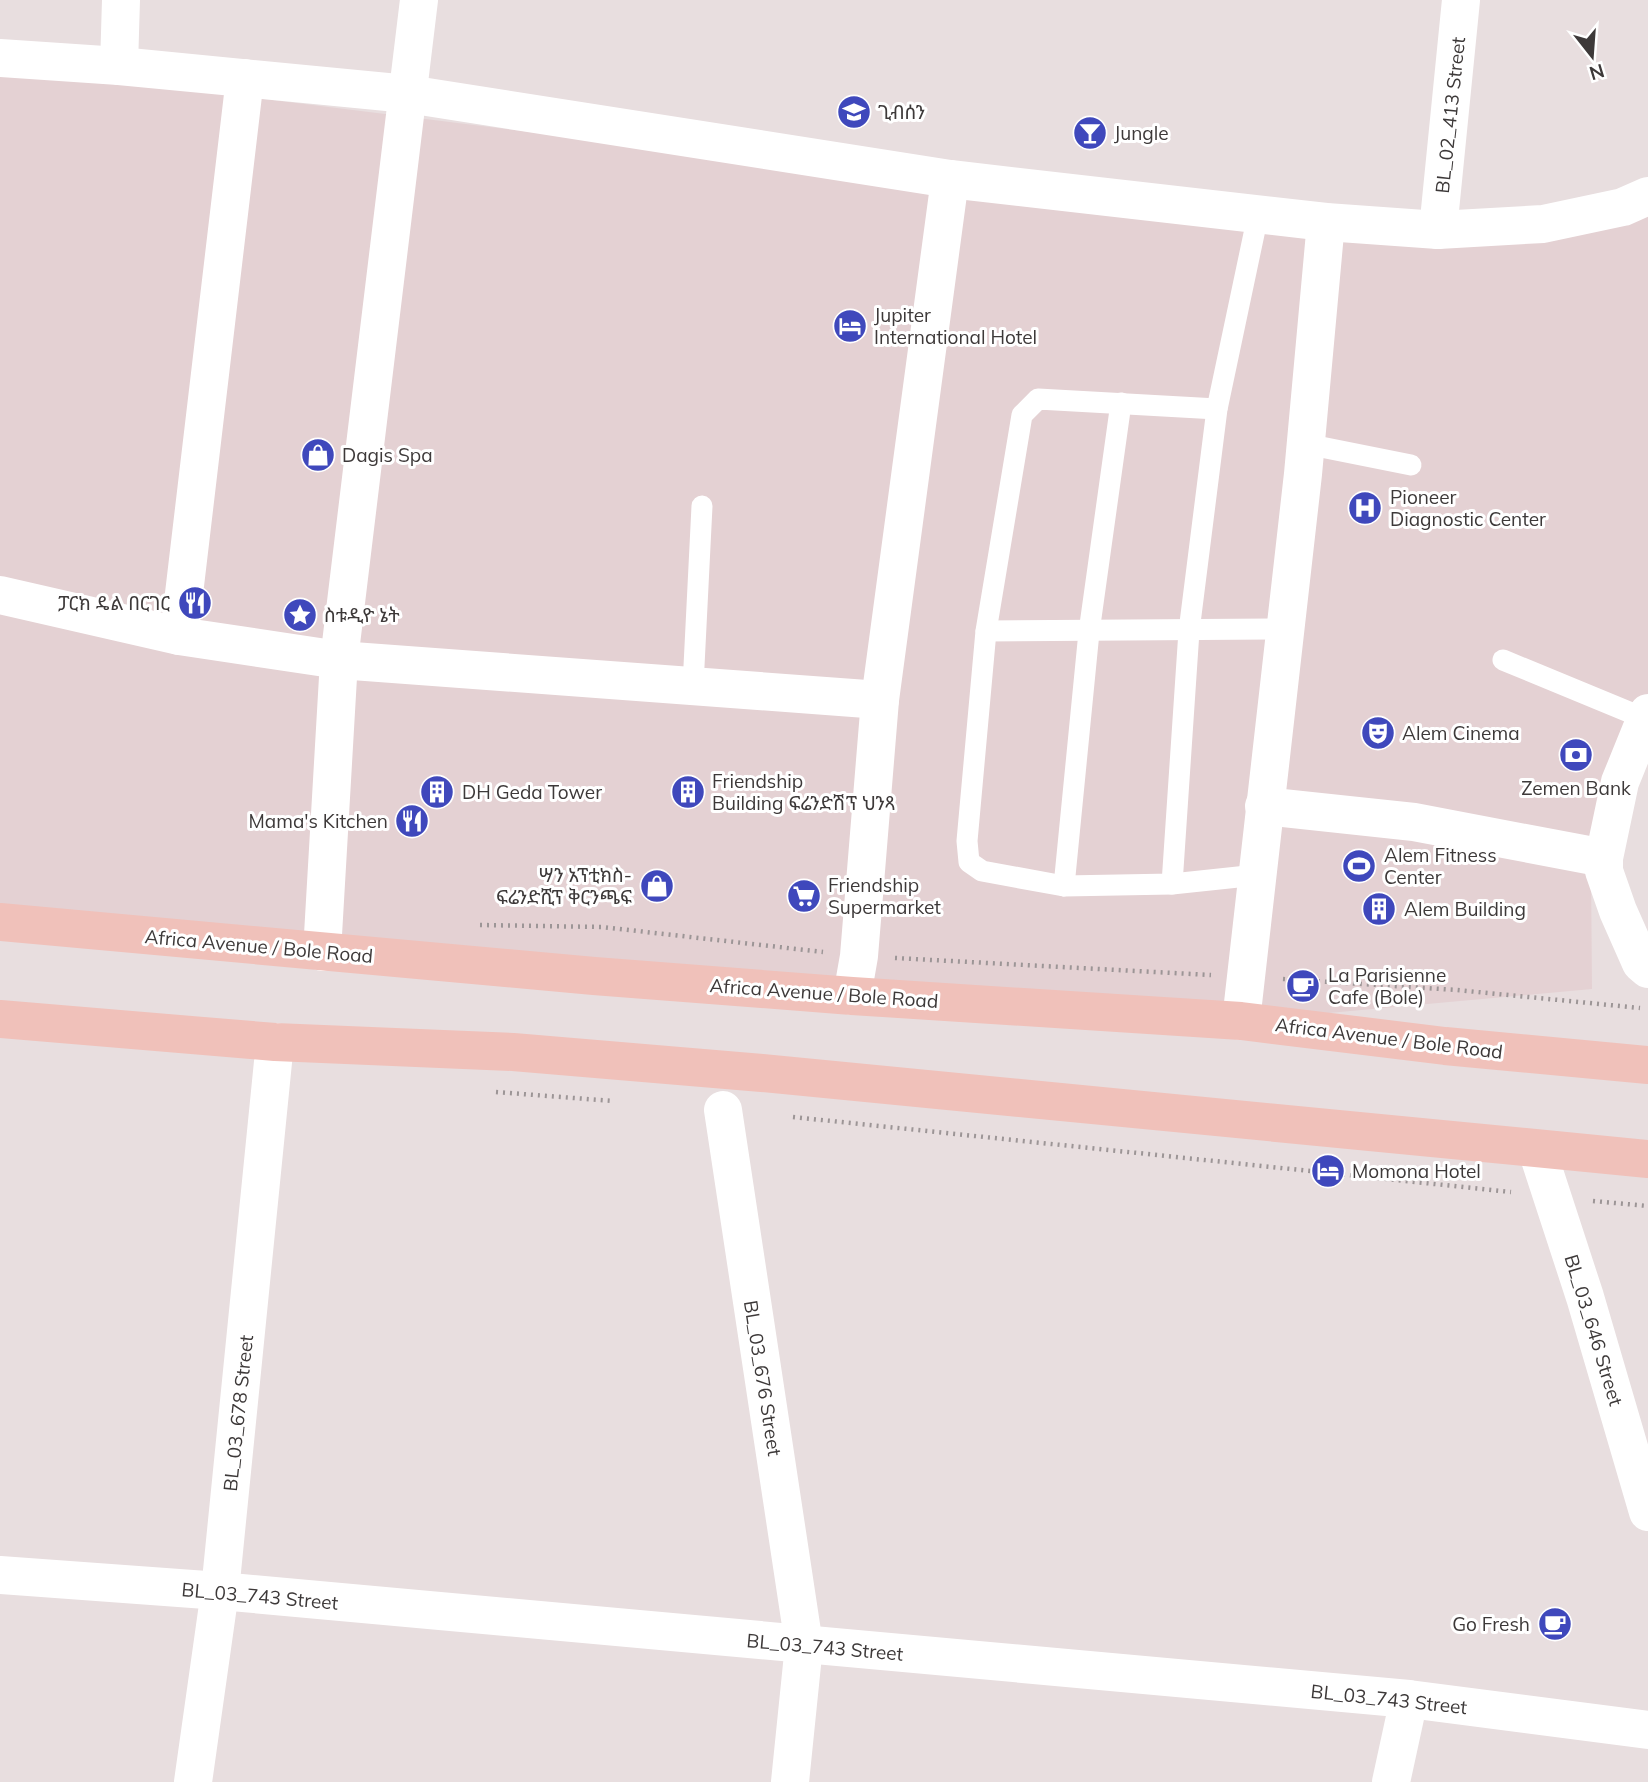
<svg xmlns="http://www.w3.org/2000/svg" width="1648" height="1782" viewBox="0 0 1648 1782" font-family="Mulish,'Noto Sans Ethiopic',sans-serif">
	<rect width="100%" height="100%" fill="#e8dedf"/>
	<polygon fill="#e4d1d3" points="0,66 1293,227 1648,212 1648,722 1591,870 1592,989 1241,1021 0,912"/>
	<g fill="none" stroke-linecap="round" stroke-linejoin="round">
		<g stroke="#9c9596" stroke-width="4.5" stroke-dasharray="2 5" stroke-linecap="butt">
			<polyline points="480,925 602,927 823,952"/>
			<polyline points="895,958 1211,975"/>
			<polyline points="1283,979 1457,990 1640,1008"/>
			<polyline points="496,1092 613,1101"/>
			<polyline points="793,1117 1511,1192"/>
			<polyline points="1593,1201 1648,1206"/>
		</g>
		<g stroke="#fff" stroke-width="21">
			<polyline points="1217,409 1038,399 1022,415 986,631 967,841 969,862 982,871 1064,886 1172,884 1257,875"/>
			<polyline points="1306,444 1411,465"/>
			<polyline points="986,631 1284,629"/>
			<polyline points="1503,660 1646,719"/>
			<polyline points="693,686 702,506"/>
			<polyline points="1172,884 1189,631 1217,409 1258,215"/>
			<polyline points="1064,886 1089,632 1121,403"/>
		</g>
		<g stroke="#fff" stroke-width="38">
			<polyline points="0,58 119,66 408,94 950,179 1326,222 1438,230 1543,224 1623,207 1648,196"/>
			<polyline points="119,66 121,0"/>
			<polyline points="1438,230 1461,0"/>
			<polyline points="0,595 179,636 339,660 880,700"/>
			<polyline points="179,636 245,78"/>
			<polyline points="1648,713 1620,782 1604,858 1604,871 1618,911 1641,963 1648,969"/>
			<polyline points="1264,806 1414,822 1604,858"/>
			<polyline points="322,952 339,660 419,0"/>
			<polyline points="852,996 859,956 880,700 950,179"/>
			<polyline points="1241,1021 1303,474 1326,222"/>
			<polyline points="723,1110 804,1645 790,1782"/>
			<polyline points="1537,1150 1585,1297 1648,1512"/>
			<polyline points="0,1575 220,1591 1409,1699 1648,1730"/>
			<polyline points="193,1782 220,1591 275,1042"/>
			<polyline points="1391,1782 1409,1699"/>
		</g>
		<g stroke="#f0c1ba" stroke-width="38">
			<polyline points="0,922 594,976 852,996 1241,1021 1445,1046 1648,1065"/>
			<polyline points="0,1019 275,1042 513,1052 762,1073 1648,1159"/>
		</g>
	</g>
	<defs>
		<g id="school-disc" transform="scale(1.75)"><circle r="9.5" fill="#3f48bc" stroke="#fff"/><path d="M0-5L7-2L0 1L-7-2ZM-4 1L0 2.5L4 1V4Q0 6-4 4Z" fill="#fff"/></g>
		<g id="bar-disc" transform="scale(1.75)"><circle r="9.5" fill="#3f48bc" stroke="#fff"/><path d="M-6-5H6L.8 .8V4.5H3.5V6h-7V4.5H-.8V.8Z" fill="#fff"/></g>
		<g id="hotel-disc" transform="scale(1.75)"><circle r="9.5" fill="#3f48bc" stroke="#fff"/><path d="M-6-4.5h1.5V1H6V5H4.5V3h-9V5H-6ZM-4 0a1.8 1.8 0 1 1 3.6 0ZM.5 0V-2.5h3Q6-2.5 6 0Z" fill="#fff"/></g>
		<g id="shop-disc" transform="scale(1.75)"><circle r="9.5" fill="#3f48bc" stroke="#fff"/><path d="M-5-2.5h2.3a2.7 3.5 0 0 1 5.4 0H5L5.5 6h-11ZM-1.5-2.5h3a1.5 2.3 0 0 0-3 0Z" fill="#fff"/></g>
		<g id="hospital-disc" transform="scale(1.75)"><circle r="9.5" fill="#3f48bc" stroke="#fff"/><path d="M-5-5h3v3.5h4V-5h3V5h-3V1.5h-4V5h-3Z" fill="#fff"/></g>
		<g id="restaurant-disc" transform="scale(1.75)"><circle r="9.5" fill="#3f48bc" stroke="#fff"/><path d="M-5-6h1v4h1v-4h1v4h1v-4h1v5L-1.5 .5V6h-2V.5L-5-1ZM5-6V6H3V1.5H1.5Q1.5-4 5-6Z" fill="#fff"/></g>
		<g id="sight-disc" transform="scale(1.75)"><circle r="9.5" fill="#3f48bc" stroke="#fff"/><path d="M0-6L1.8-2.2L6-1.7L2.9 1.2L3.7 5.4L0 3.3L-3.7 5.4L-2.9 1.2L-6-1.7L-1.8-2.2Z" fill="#fff"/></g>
		<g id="theatre-disc" transform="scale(1.75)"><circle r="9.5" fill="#3f48bc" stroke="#fff"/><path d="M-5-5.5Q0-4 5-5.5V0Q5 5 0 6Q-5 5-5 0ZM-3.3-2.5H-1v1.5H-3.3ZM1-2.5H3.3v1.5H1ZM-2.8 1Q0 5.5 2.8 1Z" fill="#fff"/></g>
		<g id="bank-disc" transform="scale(1.75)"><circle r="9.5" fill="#3f48bc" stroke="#fff"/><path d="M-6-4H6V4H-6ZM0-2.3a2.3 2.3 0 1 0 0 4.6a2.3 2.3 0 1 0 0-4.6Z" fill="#fff"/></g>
		<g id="building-disc" transform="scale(1.75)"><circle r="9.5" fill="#3f48bc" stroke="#fff"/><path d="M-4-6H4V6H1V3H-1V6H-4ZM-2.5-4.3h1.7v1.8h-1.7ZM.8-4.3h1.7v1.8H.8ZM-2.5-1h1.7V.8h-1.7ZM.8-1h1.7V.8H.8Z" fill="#fff"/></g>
		<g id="stadium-disc" transform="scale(1.75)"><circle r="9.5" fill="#3f48bc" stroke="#fff"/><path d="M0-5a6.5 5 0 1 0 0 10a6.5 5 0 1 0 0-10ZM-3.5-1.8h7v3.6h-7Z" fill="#fff"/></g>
		<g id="supermarket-disc" transform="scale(1.75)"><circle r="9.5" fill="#3f48bc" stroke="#fff"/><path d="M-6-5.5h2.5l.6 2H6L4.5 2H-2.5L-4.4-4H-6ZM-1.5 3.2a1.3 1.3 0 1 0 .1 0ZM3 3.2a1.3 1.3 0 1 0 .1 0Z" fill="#fff"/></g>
		<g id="cafe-disc" transform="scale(1.75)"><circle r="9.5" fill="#3f48bc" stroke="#fff"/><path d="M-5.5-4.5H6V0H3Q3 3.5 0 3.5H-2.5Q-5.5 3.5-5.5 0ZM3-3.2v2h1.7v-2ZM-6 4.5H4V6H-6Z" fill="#fff"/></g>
	</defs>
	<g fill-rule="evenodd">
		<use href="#school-disc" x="854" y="112"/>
		<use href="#bar-disc" x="1090" y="133"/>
		<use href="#hotel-disc" x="850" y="326"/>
		<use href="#shop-disc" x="318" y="455"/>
		<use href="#hospital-disc" x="1365" y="508"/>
		<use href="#restaurant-disc" x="195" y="603"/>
		<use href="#sight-disc" x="300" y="615"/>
		<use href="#theatre-disc" x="1378" y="733"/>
		<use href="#bank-disc" x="1576" y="755"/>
		<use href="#building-disc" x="437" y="792"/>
		<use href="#building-disc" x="688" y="792"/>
		<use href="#restaurant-disc" x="412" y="821"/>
		<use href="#stadium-disc" x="1359" y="866"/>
		<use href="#shop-disc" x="657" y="886"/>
		<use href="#supermarket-disc" x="804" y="896"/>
		<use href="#building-disc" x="1379" y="909"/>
		<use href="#cafe-disc" x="1303" y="986"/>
		<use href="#hotel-disc" x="1328" y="1171"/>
		<use href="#cafe-disc" x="1555" y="1624"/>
	</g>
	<g text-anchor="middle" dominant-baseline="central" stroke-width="6" stroke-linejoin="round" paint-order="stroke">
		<g font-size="19" fill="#3d3939" stroke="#fff" text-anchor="start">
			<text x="878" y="112">ጊብሰን</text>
			<text x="1114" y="133">Jungle</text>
			<text x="874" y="315">Jupiter<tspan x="874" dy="22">International Hotel</tspan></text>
			<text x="342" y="455">Dagis Spa</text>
			<text x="1390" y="497">Pioneer<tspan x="1390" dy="22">Diagnostic Center</tspan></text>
			<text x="170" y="603" text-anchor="end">ፓርክ ዴል በርገር</text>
			<text x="324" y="615">ስቱዲዮ ኔት</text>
			<text x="1402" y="733">Alem Cinema</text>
			<text x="712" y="781">Friendship<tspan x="712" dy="22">Building ፍሬንድሽፕ ህንጻ</tspan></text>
			<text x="1576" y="788" text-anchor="middle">Zemen Bank</text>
			<text x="462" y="792">DH Geda Tower</text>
			<text x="388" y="821" text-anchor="end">Mama's Kitchen</text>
			<text x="1384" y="855">Alem Fitness<tspan x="1384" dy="22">Center</tspan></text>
			<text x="632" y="875" text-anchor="end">ሣን አፕቲክስ-<tspan x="632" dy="22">ፍሬንድሺፕ ቅርንጫፍ</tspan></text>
			<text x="828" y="885">Friendship<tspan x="828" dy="22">Supermarket</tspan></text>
			<text x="1404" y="909">Alem Building</text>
			<text x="1328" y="975">La Parisienne<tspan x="1328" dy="22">Cafe (Bole)</tspan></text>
			<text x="1352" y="1171">Momona Hotel</text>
			<text x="1530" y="1624" text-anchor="end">Go Fresh</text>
		</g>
		<g font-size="19" fill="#3d3939" stroke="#fff">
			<text transform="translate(1450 115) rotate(-84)">BL_02_413 Street</text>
			<text transform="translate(259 946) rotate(5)">Africa Avenue / Bole Road</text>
			<text transform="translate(824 993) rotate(4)">Africa Avenue / Bole Road</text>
			<text transform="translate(1389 1038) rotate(7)">Africa Avenue / Bole Road</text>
			<text transform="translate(1594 1330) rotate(73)">BL_03_646 Street</text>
			<text transform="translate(763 1378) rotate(81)">BL_03_676 Street</text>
			<text transform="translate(238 1413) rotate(-84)">BL_03_678 Street</text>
			<text transform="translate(260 1596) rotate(5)">BL_03_743 Street</text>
			<text transform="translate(825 1647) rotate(5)">BL_03_743 Street</text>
			<text transform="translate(1389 1699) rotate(6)">BL_03_743 Street</text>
		</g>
	</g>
	<g transform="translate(1592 56) rotate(163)" stroke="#ffffff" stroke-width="5" paint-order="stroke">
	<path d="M0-5L12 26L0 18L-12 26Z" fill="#3d3939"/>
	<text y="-10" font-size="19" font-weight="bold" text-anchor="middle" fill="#3d3939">N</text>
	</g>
</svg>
